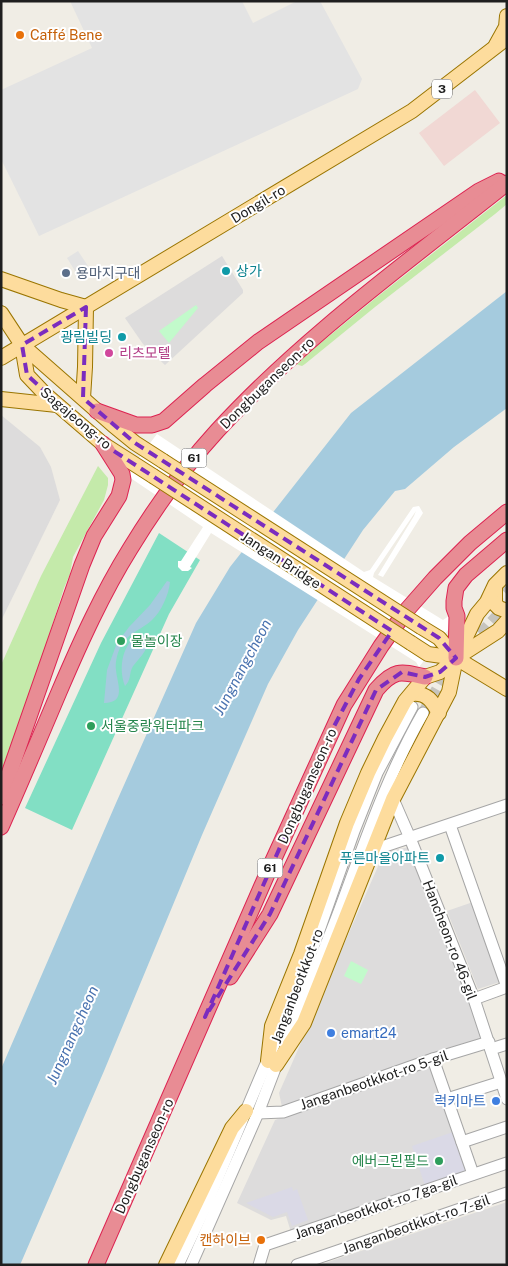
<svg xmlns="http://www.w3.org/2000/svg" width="508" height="1266" viewBox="0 0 508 1266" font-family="'Public Sans','Noto Sans KR',sans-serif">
	<rect width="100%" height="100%" fill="#f0ede5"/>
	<g fill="#dddcdc">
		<polygon points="222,256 243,290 243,293 165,365 143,344 125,318"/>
		<polygon points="1,415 40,447 51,467 60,500 1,621"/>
		<polygon points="410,847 486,1038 282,1107 279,1093 383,855 388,851"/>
		<polygon points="473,902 500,982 478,989 447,911"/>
		<polygon points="432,1065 469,1172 291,1232 286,1216 271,1220 237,1203 275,1120"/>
		<polygon points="507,1202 507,1265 319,1265"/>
	</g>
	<polygon fill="#f1d8d4" points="475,90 500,123 444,166 419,133"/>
	<g fill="#c4eaaa">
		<polygon points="507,195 507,204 495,214 375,307 305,364 302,366 295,364 377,297"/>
		<polygon points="98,466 108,478 108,485 104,500 73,557 70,574 64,588 36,676 1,778 1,665 41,576"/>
	</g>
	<g fill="#c2facb">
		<polygon points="196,305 198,308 169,343 159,331"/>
		<polygon points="351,961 368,970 361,984 344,976"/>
	</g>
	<polygon fill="#82dfc4" points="159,533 200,560 169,614 72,830 25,808 101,643"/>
	<g fill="#e3e3e3">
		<polygon points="70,1 242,1 253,23 297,1 320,1 362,79 358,89 39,236 1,159 1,90 92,48"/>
		<polygon points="78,251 92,272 80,279 67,258"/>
	</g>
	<g fill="#dad9e6">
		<polygon points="453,1132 466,1172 425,1186 412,1146"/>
		<polygon points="292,1187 293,1191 297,1189 308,1220 292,1226 287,1212 273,1217 246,1203"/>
	</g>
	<g fill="#a5cbde">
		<polygon points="507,291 507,408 454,447 405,489 395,491 363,530 298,630 268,684 202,835 104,1071 20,1265 1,1265 1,1069 116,803 196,623 230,567 351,413"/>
		<path d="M167,581L170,582C169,594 161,612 152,620C140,631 128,632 120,648C117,654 115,663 116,670C117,683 127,703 104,703L107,670L117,643L129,627L150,605Z"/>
		<path d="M141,634C157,645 137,659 132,668C129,675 131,680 125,686C118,668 122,642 141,634Z"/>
	</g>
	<polygon fill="#fff" points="157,434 364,572 370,570 413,507 419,506 423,513 383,577 378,575 414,516 416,511 374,573 373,577 443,620 449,616 455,621 419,667 416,662 211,533 190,567 192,568 188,571 182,571 178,567 178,561 181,561 203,527 132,479 125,476"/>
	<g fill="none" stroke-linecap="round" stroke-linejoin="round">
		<g stroke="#c6c4bd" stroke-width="11" stroke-dasharray="11 5.5" stroke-linecap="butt">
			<polyline points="492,603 507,588"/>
			<polyline points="469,646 507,605"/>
			<polyline points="423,713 442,680 453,666"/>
		</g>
		<g stroke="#a6a6a6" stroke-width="13">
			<g id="minor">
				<polyline points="393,799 410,838 474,999 507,1099"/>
				<polyline points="450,825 507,987"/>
				<polyline points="373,850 507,805"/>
				<polyline points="474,999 507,987"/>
				<path d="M285,1044C304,999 323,954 340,909C365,842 387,776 423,713"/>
				<polyline points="491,1049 507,1044"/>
				<polyline points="433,1059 473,1174"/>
				<polyline points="447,1099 501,1082"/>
				<polyline points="258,1113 283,1112 433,1059 489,1042"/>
				<polyline points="462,1142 507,1127"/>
				<polyline points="178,1265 205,1208 282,1026 310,956 354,831 377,773 412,707"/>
				<polyline points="191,1265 258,1113 279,1058"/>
				<polyline points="259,1265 265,1245 507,1163"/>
				<polyline points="297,1265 507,1193"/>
			</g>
		</g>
		<g stroke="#9a7500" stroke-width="16">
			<g id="major">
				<polyline points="496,45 506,27 507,16"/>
				<polyline points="1,279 61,300 86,307 85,367 83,398"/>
				<polyline points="1,313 22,345 113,425 135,443 163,461"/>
				<polyline points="22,345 27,375 45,394 103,444 153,476"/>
				<polyline points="1,358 412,111 507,38"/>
				<polyline points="1,399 57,405"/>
				<polyline points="495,588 495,604 499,608 507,611"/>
				<polyline points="421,627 439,638 456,658 507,689"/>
				<polyline points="411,643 428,654 456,658"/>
				<path d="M412,694C427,692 433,702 439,713"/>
				<polyline points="268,1061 272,1026 301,954 347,823 368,773 385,738 405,701 425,677 440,672 456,658 498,631 507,621"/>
				<polyline points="276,1065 304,1023 393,799 449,692 456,658 477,614 487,602 495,585 507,573"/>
				<polyline points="166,1265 232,1128 246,1111"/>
			</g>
		</g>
		<g stroke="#dd2351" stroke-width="17">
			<g id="highway">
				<polyline points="97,411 136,425 152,425 164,421 205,385 258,342 479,191 499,181"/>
				<polyline points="456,658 457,616 454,608 454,601 456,588 466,575 507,540"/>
				<polyline points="1,797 82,565 94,536 119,496 123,480 122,474 103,444"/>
				<path d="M1,827C21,782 40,737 59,692C80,643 102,594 130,549C155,508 184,467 217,431C303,337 408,262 507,183"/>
				<path d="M230,977L270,914L376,690C394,669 400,671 425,677"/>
				<polyline points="96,1265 271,865 344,705 381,646 406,611 435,578 470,543 507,512"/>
			</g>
		</g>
		<use href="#minor" stroke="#fff" stroke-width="11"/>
		<use href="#major" stroke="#fddc9d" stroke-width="14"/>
		<use href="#highway" stroke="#e88c94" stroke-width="15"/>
		<g stroke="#9a7500" stroke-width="16" stroke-linecap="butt">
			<g id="major-bridge">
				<polyline points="163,461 421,627"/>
				<polyline points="153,476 411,643"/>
			</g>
		</g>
		<use href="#major-bridge" stroke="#fddc9d" stroke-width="14"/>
	</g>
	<path fill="none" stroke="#7b2cbf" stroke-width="4" stroke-dasharray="10 6" stroke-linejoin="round" d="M86,307L83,398L135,443L439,638L456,658L440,672L425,677L402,672L376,690L270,914L205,1017L330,734L359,679L392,631L103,444L27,375L22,345Z"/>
	<g fill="#e8710a" stroke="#fff" stroke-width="2">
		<circle cx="20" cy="35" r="5"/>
		<circle cx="261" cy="1240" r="5"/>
	</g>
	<g fill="#0f9aa8" stroke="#fff" stroke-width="2">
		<circle cx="226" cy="271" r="5"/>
		<circle cx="122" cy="337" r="5"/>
		<circle cx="440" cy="858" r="5"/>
	</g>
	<circle fill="#5c6f8a" stroke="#fff" stroke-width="2" cx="66" cy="273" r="5"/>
	<circle fill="#d1479c" stroke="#fff" stroke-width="2" cx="109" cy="353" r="5"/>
	<g fill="#2e9e5b" stroke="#fff" stroke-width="2">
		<circle cx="121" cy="641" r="5"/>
		<circle cx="91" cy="726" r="5"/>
		<circle cx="439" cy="1161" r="5"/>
	</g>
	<g fill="#3f7fe0" stroke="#fff" stroke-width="2">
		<circle cx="331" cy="1033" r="5"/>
		<circle cx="496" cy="1101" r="5"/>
	</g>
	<g text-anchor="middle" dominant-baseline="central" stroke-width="4" stroke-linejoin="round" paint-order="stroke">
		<g fill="#fff" stroke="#626262" stroke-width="1">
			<rect x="432" y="79.5" width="20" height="19" rx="4"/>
			<rect x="181.5" y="448.5" width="25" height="19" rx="4"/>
			<rect x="257.5" y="858.5" width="25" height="19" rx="4"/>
		</g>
		<g font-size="12" font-weight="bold" fill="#1f1f1f">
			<text x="442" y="89">3</text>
			<text x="194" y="458">61</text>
			<text x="270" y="868">61</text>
		</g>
		<g font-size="14" fill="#c56008" stroke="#fff" text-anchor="start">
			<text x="30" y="35">Caffé Bene</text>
			<text x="251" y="1240" text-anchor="end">캔하이브</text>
		</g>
		<g font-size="14" fill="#1f1f1f" stroke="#fff">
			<text transform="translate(258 204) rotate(-31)">Dongil-ro</text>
			<text transform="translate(267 383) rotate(-44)">Dongbuganseon-ro</text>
			<text transform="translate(76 418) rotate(40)">Sagajeong-ro</text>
			<text transform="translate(281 560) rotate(33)">Jangan Bridge</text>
			<text transform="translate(307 786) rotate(-66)">Dongbuganseon-ro</text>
			<text transform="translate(450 940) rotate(69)">Hancheon-ro 46-gil</text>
			<text transform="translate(297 986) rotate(-69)">Janganbeotkkot-ro</text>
			<text transform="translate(374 1080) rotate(-19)">Janganbeotkkot-ro 5-gil</text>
			<text transform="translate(144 1156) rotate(-66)">Dongbuganseon-ro</text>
			<text transform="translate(376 1207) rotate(-19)">Janganbeotkkot-ro 7ga-gil</text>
			<text transform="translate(416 1224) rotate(-19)">Janganbeotkkot-ro 7-gil</text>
		</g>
		<g font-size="14" fill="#0d838f" stroke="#fff" text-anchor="end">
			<text x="236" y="271" text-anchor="start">상가</text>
			<text x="112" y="337">광림빌딩</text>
			<text x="430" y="858">푸른마을아파트</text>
		</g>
		<g font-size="14" fill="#4e5e75" stroke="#fff" text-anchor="start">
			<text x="76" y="273">용마지구대</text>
		</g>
		<g font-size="14" fill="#b23c85" stroke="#fff" text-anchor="start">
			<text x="119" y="353">리츠모텔</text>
		</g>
		<g font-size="14" fill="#27864d" stroke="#fff" text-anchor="start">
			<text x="131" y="641">물놀이장</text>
			<text x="101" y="726">서울중랑워터파크</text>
			<text x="429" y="1161" text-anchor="end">에버그린필드</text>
		</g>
		<g font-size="14" fill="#366cbe" stroke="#fff" text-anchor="start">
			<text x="341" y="1033">emart24</text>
			<text x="486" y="1101" text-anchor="end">럭키마트</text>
		</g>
		<g font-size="15" font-style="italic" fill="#4a73b0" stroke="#fff">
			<text transform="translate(242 667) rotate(-62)">Jungnangcheon</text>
			<text transform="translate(72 1035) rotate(-66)">Jungnangcheon</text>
		</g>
	</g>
	<rect width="508" height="1266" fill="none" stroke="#1f1f1f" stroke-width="5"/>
</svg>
